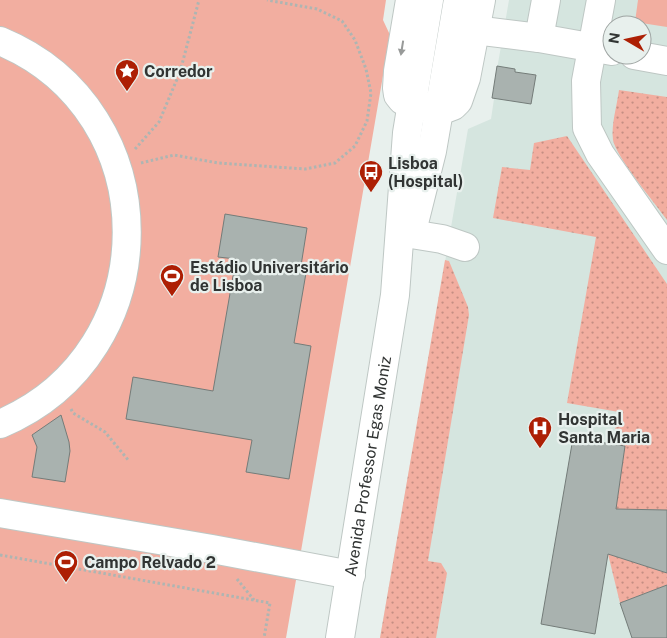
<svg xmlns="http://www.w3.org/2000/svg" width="667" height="638" viewBox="0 0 667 638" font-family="'Public Sans',sans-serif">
	<defs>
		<pattern id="grass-dots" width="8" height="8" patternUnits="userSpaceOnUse" patternTransform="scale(1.25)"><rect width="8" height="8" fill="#f2aea0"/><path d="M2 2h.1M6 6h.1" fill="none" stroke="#c58e83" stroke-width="1.8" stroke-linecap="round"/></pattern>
	</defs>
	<rect width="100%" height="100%" fill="#e8f0ed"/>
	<path fill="#d5e5df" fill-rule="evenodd" d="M509,0H667V638H380L468,129L491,119L494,99L492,98ZM612,25H642V55H612Z"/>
	<g fill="url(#grass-dots)">
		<path d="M619,90L667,97V220C655,203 616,157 613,140C611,124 617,106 619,90Z"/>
		<polygon points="567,136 667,284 667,510 616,509 612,444 619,412 567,403 596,237 493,218 502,167 530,170 534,143"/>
		<polygon points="445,260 449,261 468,307 469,315 428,561 441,563 447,573 436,638 380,638"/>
		<polygon points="608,554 664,572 667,566 667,585 620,603"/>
	</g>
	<g fill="#f2aea0">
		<polygon points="0,0 386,0 383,20 390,35 286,638 0,638"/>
		<polygon points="638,0 667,0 667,27 635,22"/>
	</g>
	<g fill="#a9b2af" stroke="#747c79">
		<polygon points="497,66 515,69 515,72 536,75 531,104 492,98"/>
		<polygon points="225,214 307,228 300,272 306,273 294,343 311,346 289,479 246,472 252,440 126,419 133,377 213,391 236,259 218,257"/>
		<polygon points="61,415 69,442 70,451 65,482 32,477 37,447 32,435"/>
		<polygon points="573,438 625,446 616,509 667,510 667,573 608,554 595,634 541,624"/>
		<polygon points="667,585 667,638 632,638 620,603"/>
	</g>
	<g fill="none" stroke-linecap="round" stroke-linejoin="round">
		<g stroke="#bec7c4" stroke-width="30">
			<g id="minor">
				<polyline points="410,0 398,71 397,88 398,95 402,100 410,104 445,109 453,106 458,101 466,78 481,0"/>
				<polyline points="601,0 586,81 587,128 600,154 667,250"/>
				<polyline points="458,28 539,38 612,51"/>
				<polyline points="539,38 546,0"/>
				<path d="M0,41C169,111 169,353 0,424"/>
				<polyline points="634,55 667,61"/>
				<polyline points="411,234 442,239 465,247"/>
				<polyline points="0,513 212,549 351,575"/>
			</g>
		</g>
		<g stroke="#bec7c4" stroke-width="30">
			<g id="major">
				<polyline points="414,223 432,151 458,0"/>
				<path id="s1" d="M340,638L395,295L407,133L429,0"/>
			</g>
		</g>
		<g stroke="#aeb5b2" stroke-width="3" stroke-dasharray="2.5 2.5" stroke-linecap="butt">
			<polyline points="135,149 159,122 180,72 199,0"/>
			<polyline points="141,163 174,155 218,163 305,169 335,163 355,146 367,121 371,93 366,69 355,40 342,21 317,9 267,0"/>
			<polyline points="71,409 73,413 105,432 129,461"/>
			<polyline points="0,555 270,603 264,638"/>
			<polyline points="237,579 254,600"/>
		</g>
		<use href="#minor" stroke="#fff" stroke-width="28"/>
		<use href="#major" stroke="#fff" stroke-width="28"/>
	</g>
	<defs><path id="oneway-solid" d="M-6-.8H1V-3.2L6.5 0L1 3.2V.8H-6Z" transform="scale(1.25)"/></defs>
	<use fill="#989a99" href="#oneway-solid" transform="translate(402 48) rotate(99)"/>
	<defs>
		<g id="sight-pin" transform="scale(1.25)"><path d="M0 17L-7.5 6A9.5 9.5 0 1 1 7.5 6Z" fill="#ad1f04" stroke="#e8f0ed"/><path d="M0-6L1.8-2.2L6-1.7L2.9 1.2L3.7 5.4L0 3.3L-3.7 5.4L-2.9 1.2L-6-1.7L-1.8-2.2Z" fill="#fff"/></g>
		<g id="bus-pin" transform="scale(1.25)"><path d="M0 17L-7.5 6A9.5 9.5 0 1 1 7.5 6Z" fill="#ad1f04" stroke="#e8f0ed"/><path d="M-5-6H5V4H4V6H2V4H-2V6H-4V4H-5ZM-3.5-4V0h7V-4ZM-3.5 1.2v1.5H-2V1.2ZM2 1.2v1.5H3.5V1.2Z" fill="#fff"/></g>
		<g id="stadium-pin" transform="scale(1.25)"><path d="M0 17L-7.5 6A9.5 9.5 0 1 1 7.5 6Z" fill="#ad1f04" stroke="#e8f0ed"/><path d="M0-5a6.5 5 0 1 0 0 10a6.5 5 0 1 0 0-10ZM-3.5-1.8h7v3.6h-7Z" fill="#fff"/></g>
		<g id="hospital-pin" transform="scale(1.25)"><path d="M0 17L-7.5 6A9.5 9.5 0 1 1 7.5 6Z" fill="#ad1f04" stroke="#e8f0ed"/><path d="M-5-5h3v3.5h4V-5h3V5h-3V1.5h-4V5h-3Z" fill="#fff"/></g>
	</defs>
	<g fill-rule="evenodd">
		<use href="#sight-pin" x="127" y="71"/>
		<use href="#bus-pin" x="371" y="172"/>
		<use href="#stadium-pin" x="172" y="276"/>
		<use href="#hospital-pin" x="540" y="428"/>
		<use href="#stadium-pin" x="66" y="562"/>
	</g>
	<g text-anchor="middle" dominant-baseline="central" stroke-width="4.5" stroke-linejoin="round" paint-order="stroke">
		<g font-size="16" font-weight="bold" fill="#313433" stroke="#e8f0ed" text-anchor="start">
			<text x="144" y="71">Corredor</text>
			<text x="388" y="163">Lisboa<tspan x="388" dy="18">(Hospital)</tspan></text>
			<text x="190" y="267">Estádio Universitário<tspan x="190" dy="18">de Lisboa</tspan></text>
			<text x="558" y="419">Hospital<tspan x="558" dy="18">Santa Maria</tspan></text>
			<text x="84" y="562">Campo Relvado 2</text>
		</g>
		<g font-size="16" fill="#313433" stroke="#e8f0ed">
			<text stroke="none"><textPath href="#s1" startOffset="174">Avenida Professor Egas Moniz</textPath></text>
		</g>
	</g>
	<g transform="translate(627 40) rotate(279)"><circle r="24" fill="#e8f0ed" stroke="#9fa5a3"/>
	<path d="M0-4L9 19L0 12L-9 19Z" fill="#ad1f04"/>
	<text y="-8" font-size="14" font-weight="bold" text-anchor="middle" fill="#313433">N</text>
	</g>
</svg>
